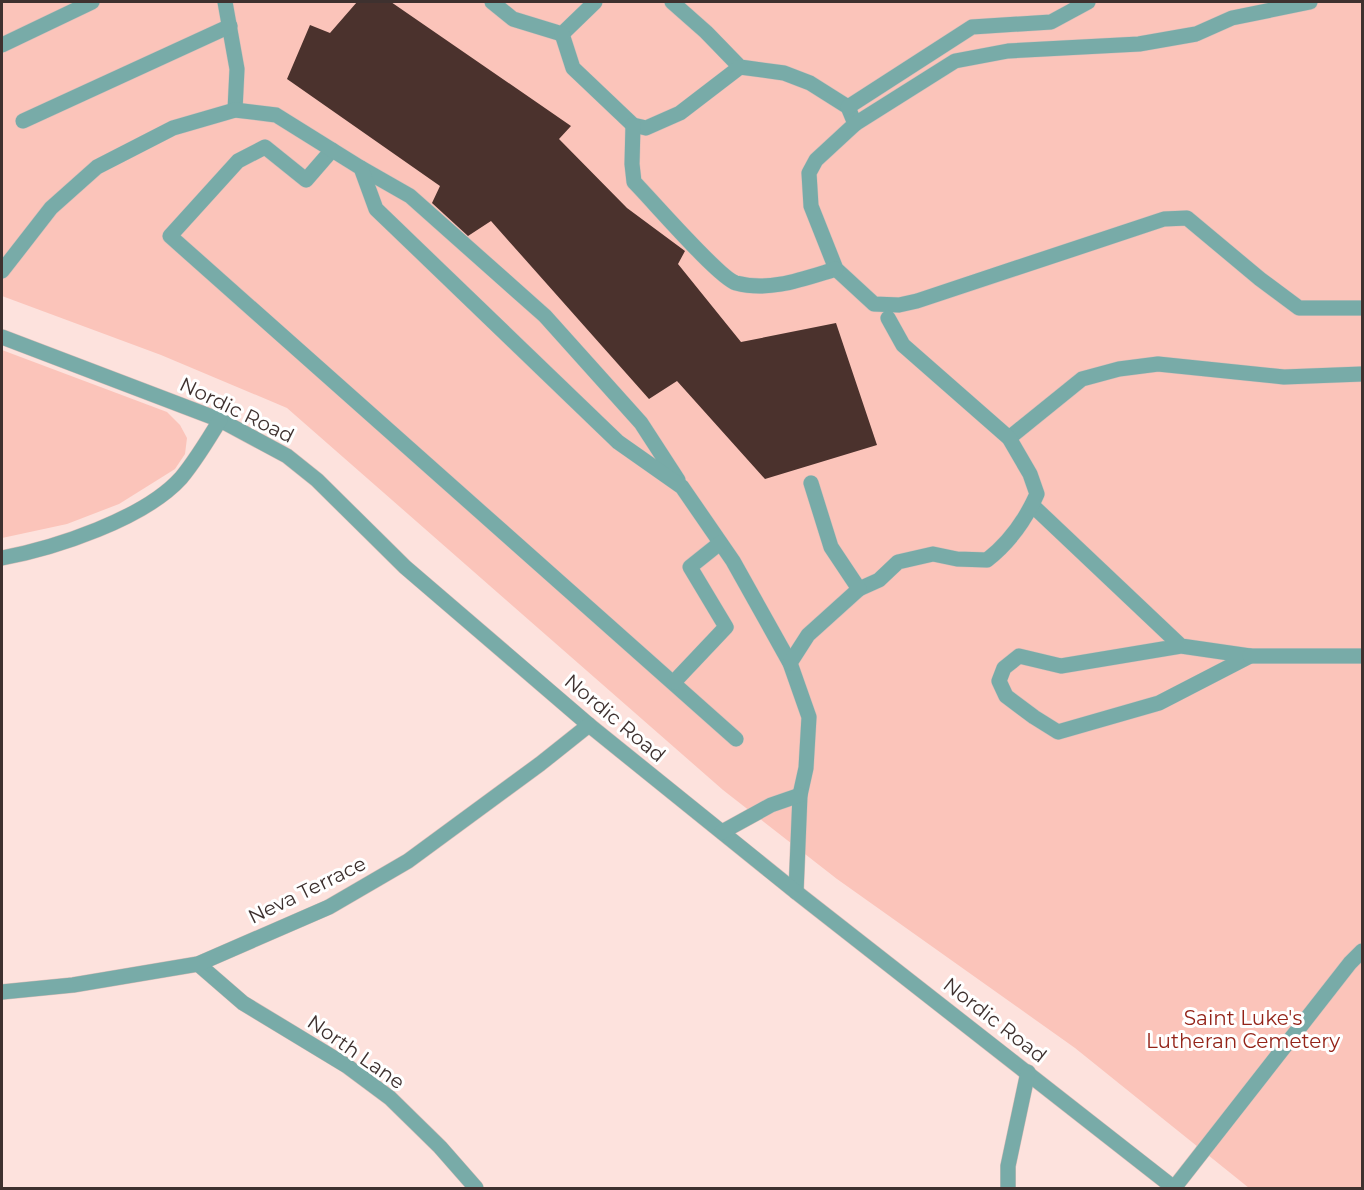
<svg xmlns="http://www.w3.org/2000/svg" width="1364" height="1190" viewBox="0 0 1364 1190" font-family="Montserrat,sans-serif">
	<rect width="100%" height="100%" fill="#fde2dd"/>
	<g fill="#fbc4ba">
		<polygon points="2,2 1362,2 1362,1188 1249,1188 1075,1048 837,879 723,790 287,408 161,355 2,296"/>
		<polygon points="2,350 167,412 180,425 187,438 185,454 175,469 119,504 67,524 2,538"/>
	</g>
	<polygon fill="#4b322d" points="357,2 391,2 571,126 559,139 627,208 685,251 678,264 741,342 836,323 877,445 765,479 677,381 649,399 491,221 468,236 432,203 440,186 287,79 310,25 330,33"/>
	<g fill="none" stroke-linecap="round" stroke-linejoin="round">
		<g stroke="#d7bfba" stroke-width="16">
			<g id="minor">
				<polyline points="225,2 237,69 235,110"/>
				<polyline points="492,2 513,19 562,34 595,2"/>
				<polyline points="672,2 706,32 740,67 784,73 810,83 848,107 855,124 816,160 809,173 811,206 836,269 874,304 899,305 917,301 1164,219 1187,218 1260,279 1299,308 1362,308"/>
				<polyline points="562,34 573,68 633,125 646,128 680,113 740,67"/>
				<polyline points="2,45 92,2"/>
				<polyline points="848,107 972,27 1051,22 1088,2"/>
				<polyline points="23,121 230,26"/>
				<polyline points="855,124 955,61 1008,51 1139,44 1196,34 1232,18 1310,2"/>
				<path d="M633,125L632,164L634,182C651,199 719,278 736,283C770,292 803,279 836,269"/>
				<polyline points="332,150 306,180 265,147 238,161 170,236 736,739"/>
				<polyline points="361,168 410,196 545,316 641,423 678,480"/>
				<polyline points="2,271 51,208 97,167 173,128 235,110 276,115 361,168 376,209 618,442 682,487 733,561 790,663 809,717 806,768 800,795 796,892"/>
				<polyline points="2,337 220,420 287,456 317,480 405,567 589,725 796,892 1174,1188"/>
				<polyline points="1009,438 1082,379 1119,369 1158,364 1284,377 1362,374"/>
				<polyline points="1032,505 1181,646 1061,666 1019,656 1004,668 999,681 1006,696 1034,717 1058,732 1159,703 1250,656 1181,646"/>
				<path d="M2,558C55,548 144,519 181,478C196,460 208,440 220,420"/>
				<path d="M859,589L879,580L898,562L933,554L957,559L987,560C1010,542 1025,521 1037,494L1030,474L1009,438L903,345L888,318"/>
				<polyline points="1250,656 1362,656"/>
				<polyline points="790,663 808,635 859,589 831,547 811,483"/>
				<polyline points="674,682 726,627 690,567 720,543"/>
				<polyline points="722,832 771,805 800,795"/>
				<polyline points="198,964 243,1003 347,1066 390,1098 440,1147 476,1188"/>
				<polyline points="2,992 73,985 198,964 329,907 408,861 540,764 589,725"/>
				<polyline points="1008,1188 1008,1166 1028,1072"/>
				<polyline points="1174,1188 1350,963 1362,951"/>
			</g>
		</g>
		<use href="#minor" stroke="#78aba8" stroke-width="15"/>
	</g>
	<g text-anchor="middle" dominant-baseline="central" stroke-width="6" stroke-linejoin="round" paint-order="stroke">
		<g font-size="20" fill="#3e312f" stroke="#fff">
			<text transform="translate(237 410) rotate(26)">Nordic Road</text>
			<text transform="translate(615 718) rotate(40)">Nordic Road</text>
			<text transform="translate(307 890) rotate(-26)">Neva Terrace</text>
			<text transform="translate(995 1020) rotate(38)">Nordic Road</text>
			<text transform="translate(356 1052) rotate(35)">North Lane</text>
		</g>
		<g font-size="20" fill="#942419" stroke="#fff">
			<text x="1243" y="1018">Saint Luke's<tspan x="1243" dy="23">Lutheran Cemetery</tspan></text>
		</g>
	</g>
	<rect width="1364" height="1190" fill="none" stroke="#3e312f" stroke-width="6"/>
</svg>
